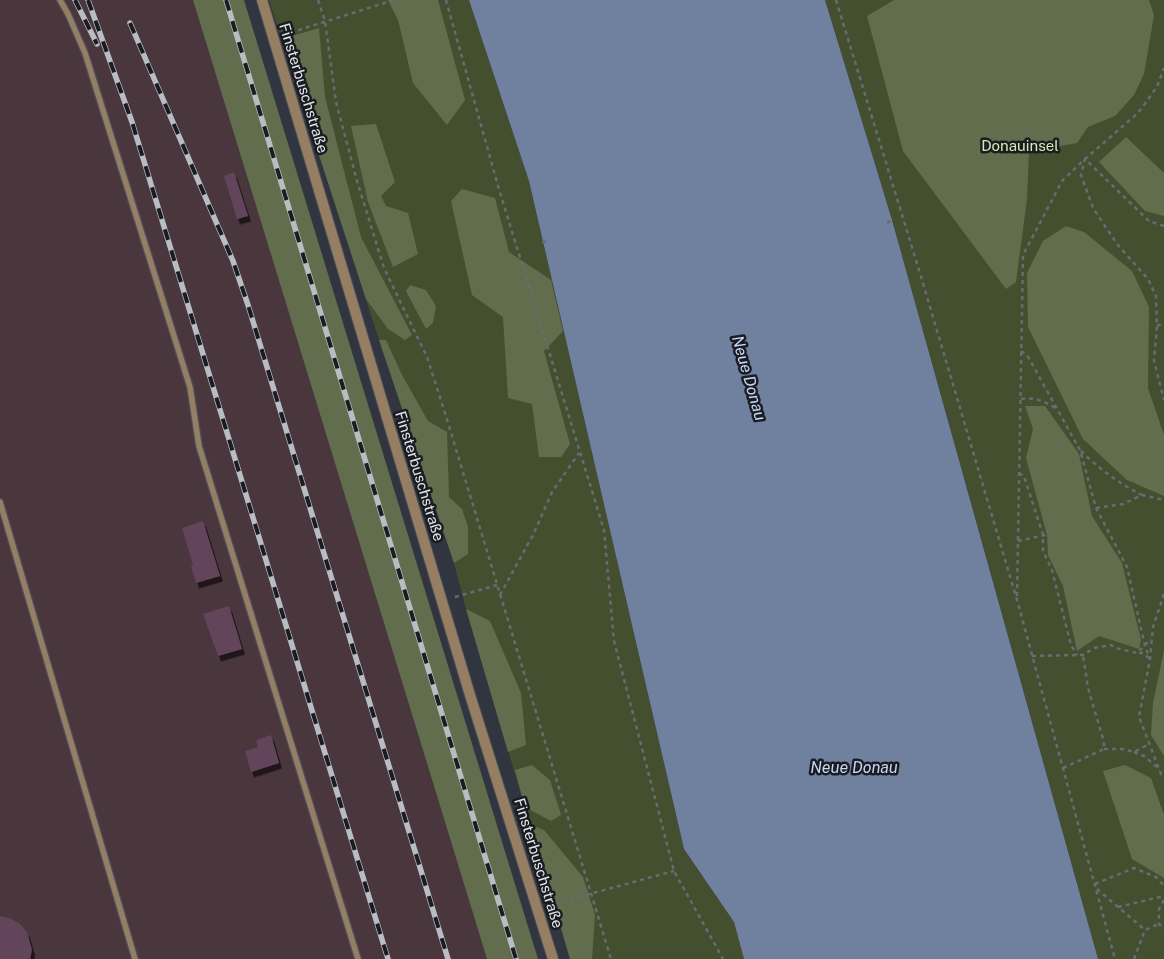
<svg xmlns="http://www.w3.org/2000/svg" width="1164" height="959" viewBox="0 0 1164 959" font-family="'Public Sans',sans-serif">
	<defs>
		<filter id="shadow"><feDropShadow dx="3" dy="5.5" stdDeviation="0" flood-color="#0009"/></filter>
	</defs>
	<rect width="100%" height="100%" fill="#31353f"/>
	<polygon fill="#4a363d" points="0,0 193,0 487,959 0,959"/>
	<g fill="#444f30">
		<polygon points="269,0 469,0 529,181 684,849 734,922 744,959 570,959 466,609 454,563 379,340"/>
		<polygon points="825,0 1164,0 1164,959 1098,959 892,220"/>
	</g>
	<g fill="#626d4d">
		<polygon points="193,0 244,0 538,959 487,959"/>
		<polygon points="388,0 438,0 465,100 447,125 413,83 398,20"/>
		<polygon points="894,0 1149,0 1154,15 1144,74 1134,95 1115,116 1088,127 1077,143 1029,152 1027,199 1016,282 1006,289 903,151 867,16"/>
		<polygon points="319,28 325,97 361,237 412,335 405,340 388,329 366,299 283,45 285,38"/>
		<polygon points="376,124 395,182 381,196 386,206 408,213 418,254 393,267 368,202 351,126"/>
		<polygon points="1126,137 1164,173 1164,216 1145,211 1099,162"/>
		<polygon points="462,189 495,198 509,252 551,280 563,331 544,351 570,444 561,457 539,457 532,404 508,398 503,317 472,295 451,201"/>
		<polygon points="1066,226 1084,232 1132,271 1149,307 1148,388 1164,435 1164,496 1127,480 1083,439 1028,327 1027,273 1043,241"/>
		<polygon points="410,285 426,290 436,306 433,323 426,329 406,291"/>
		<polygon points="379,340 386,340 402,375 428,421 447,432 449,497 462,509 468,527 468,554 454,563"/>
		<polygon points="1025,406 1045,406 1079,454 1092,516 1122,563 1141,640 1139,649 1099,636 1077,651 1063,586 1048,555 1047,535 1026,458 1033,429"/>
		<polygon points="466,609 490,621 521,693 526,745 508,752"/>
		<polygon points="1164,650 1164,756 1151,735 1153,703"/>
		<polygon points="532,765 550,780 561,815 551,821 525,807 515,770"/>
		<polygon points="1125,765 1151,778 1164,815 1164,878 1132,859 1103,771"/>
		<polygon points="531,825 544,830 583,877 595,915 592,959 570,959"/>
	</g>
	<polygon fill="#7081a0" points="469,0 825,0 892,220 1098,959 744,959 734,922 684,849 529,181"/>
	<g fill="#62455a" filter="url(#shadow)">
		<polygon points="234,172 248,216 237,219 224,176"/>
		<polygon points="203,521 220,576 196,583 191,566 193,565 182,528"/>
		<polygon points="229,606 242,649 218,656 203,614"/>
		<polygon points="271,735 279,763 251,772 245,751 258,747 256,740"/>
		<polygon points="0,916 9,918 19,923 27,932 32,950 30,959 0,959"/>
	</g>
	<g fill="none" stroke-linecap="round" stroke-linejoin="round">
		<g stroke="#4d515b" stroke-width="8">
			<g id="service">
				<polyline points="60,0 68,14 85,53 190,387 199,446 358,959"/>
				<polyline points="0,502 135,959"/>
			</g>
		</g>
		<g stroke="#4d515b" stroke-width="12">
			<polyline id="minor" points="262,0 470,695 553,959"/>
		</g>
		<g stroke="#676b73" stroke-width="2.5" stroke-dasharray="4 4" stroke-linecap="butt">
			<polyline points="318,0 325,21 336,102 357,181 384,268 427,357 445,413 611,959"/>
			<polyline points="446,0 498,186 604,530 614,641 674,871 723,959"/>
			<polyline points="836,0 919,270 1017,600 1115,959"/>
			<polyline points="283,35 394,0"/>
			<polyline points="887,223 892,220"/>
			<polyline points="1164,226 1149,221 1085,159 1081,175 1093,208 1117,244 1148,279 1156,296 1157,326 1154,361 1164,400"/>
			<polyline points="542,242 548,242"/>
			<polyline points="1157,326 1164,323"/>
			<polyline points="1021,351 1027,355 1080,450 1096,508 1127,567 1145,646 1150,659"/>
			<path d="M1021,399C1034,397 1045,401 1055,408"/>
			<path d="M1081,451C1098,468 1120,484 1142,495"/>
			<polyline points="1019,473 1024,476 1043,535 1043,551 1052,570 1071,645 1077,655"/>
			<polyline points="1096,508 1123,504 1142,495 1164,500"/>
			<polyline points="1018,541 1050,534"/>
			<polyline points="1164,594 1153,627 1150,659 1139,717 1161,774 1164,778"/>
			<polyline points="500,595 534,533 552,492 579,453"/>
			<polyline points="1017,596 1023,255 1062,181 1085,159 1138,113 1157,87 1164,68"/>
			<polyline points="455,597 497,585"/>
			<polyline points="1139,653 1143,653 1149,658"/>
			<polyline points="1032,656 1083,655 1094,648 1111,645 1116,648 1137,653 1151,639"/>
			<polyline points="1104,749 1123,749 1134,752 1149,744"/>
			<polyline points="1134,752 1144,756 1158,768"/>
			<polyline points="1063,768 1104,749 1104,742 1088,688 1083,655"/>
			<polyline points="1095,884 1134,868 1156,877 1164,886"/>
			<polyline points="1097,889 1145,930"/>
			<polyline points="1164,900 1159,909 1159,924 1164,929"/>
			<polyline points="548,907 571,899 674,871"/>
			<polyline points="1118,907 1164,896"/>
			<polyline points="1134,959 1145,930 1159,924"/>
		</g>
		<use href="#service" stroke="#967e62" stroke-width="5.5"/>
		<use href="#minor" stroke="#967e62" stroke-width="10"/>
		<g stroke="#b9bcc3" stroke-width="5.5">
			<g id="rail">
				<polyline points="75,0 97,44"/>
				<polyline points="88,0 132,122 388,959"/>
				<polyline points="226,0 516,959"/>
				<polyline points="130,23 233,261 248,305 448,959"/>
			</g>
		</g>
		<use href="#rail" stroke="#1b1c21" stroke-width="4" stroke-dasharray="11" stroke-linecap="butt"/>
	</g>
	<g text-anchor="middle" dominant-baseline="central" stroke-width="5" stroke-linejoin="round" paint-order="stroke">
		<g font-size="15" fill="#e2e5eb" stroke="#1b1c21">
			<text transform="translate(304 88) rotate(73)">Finsterbuschstraße</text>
			<text transform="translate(420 476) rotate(73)">Finsterbuschstraße</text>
			<text transform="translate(539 863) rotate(73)">Finsterbuschstraße</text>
		</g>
		<g font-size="15" fill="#d5ebaf" stroke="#1b1c21">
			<text x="1020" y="145">Donauinsel</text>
		</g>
		<g font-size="16" font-style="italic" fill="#c6d8f8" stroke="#1b1c21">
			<text transform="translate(749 378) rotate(74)">Neue Donau</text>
			<text x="854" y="767">Neue Donau</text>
		</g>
	</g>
</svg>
